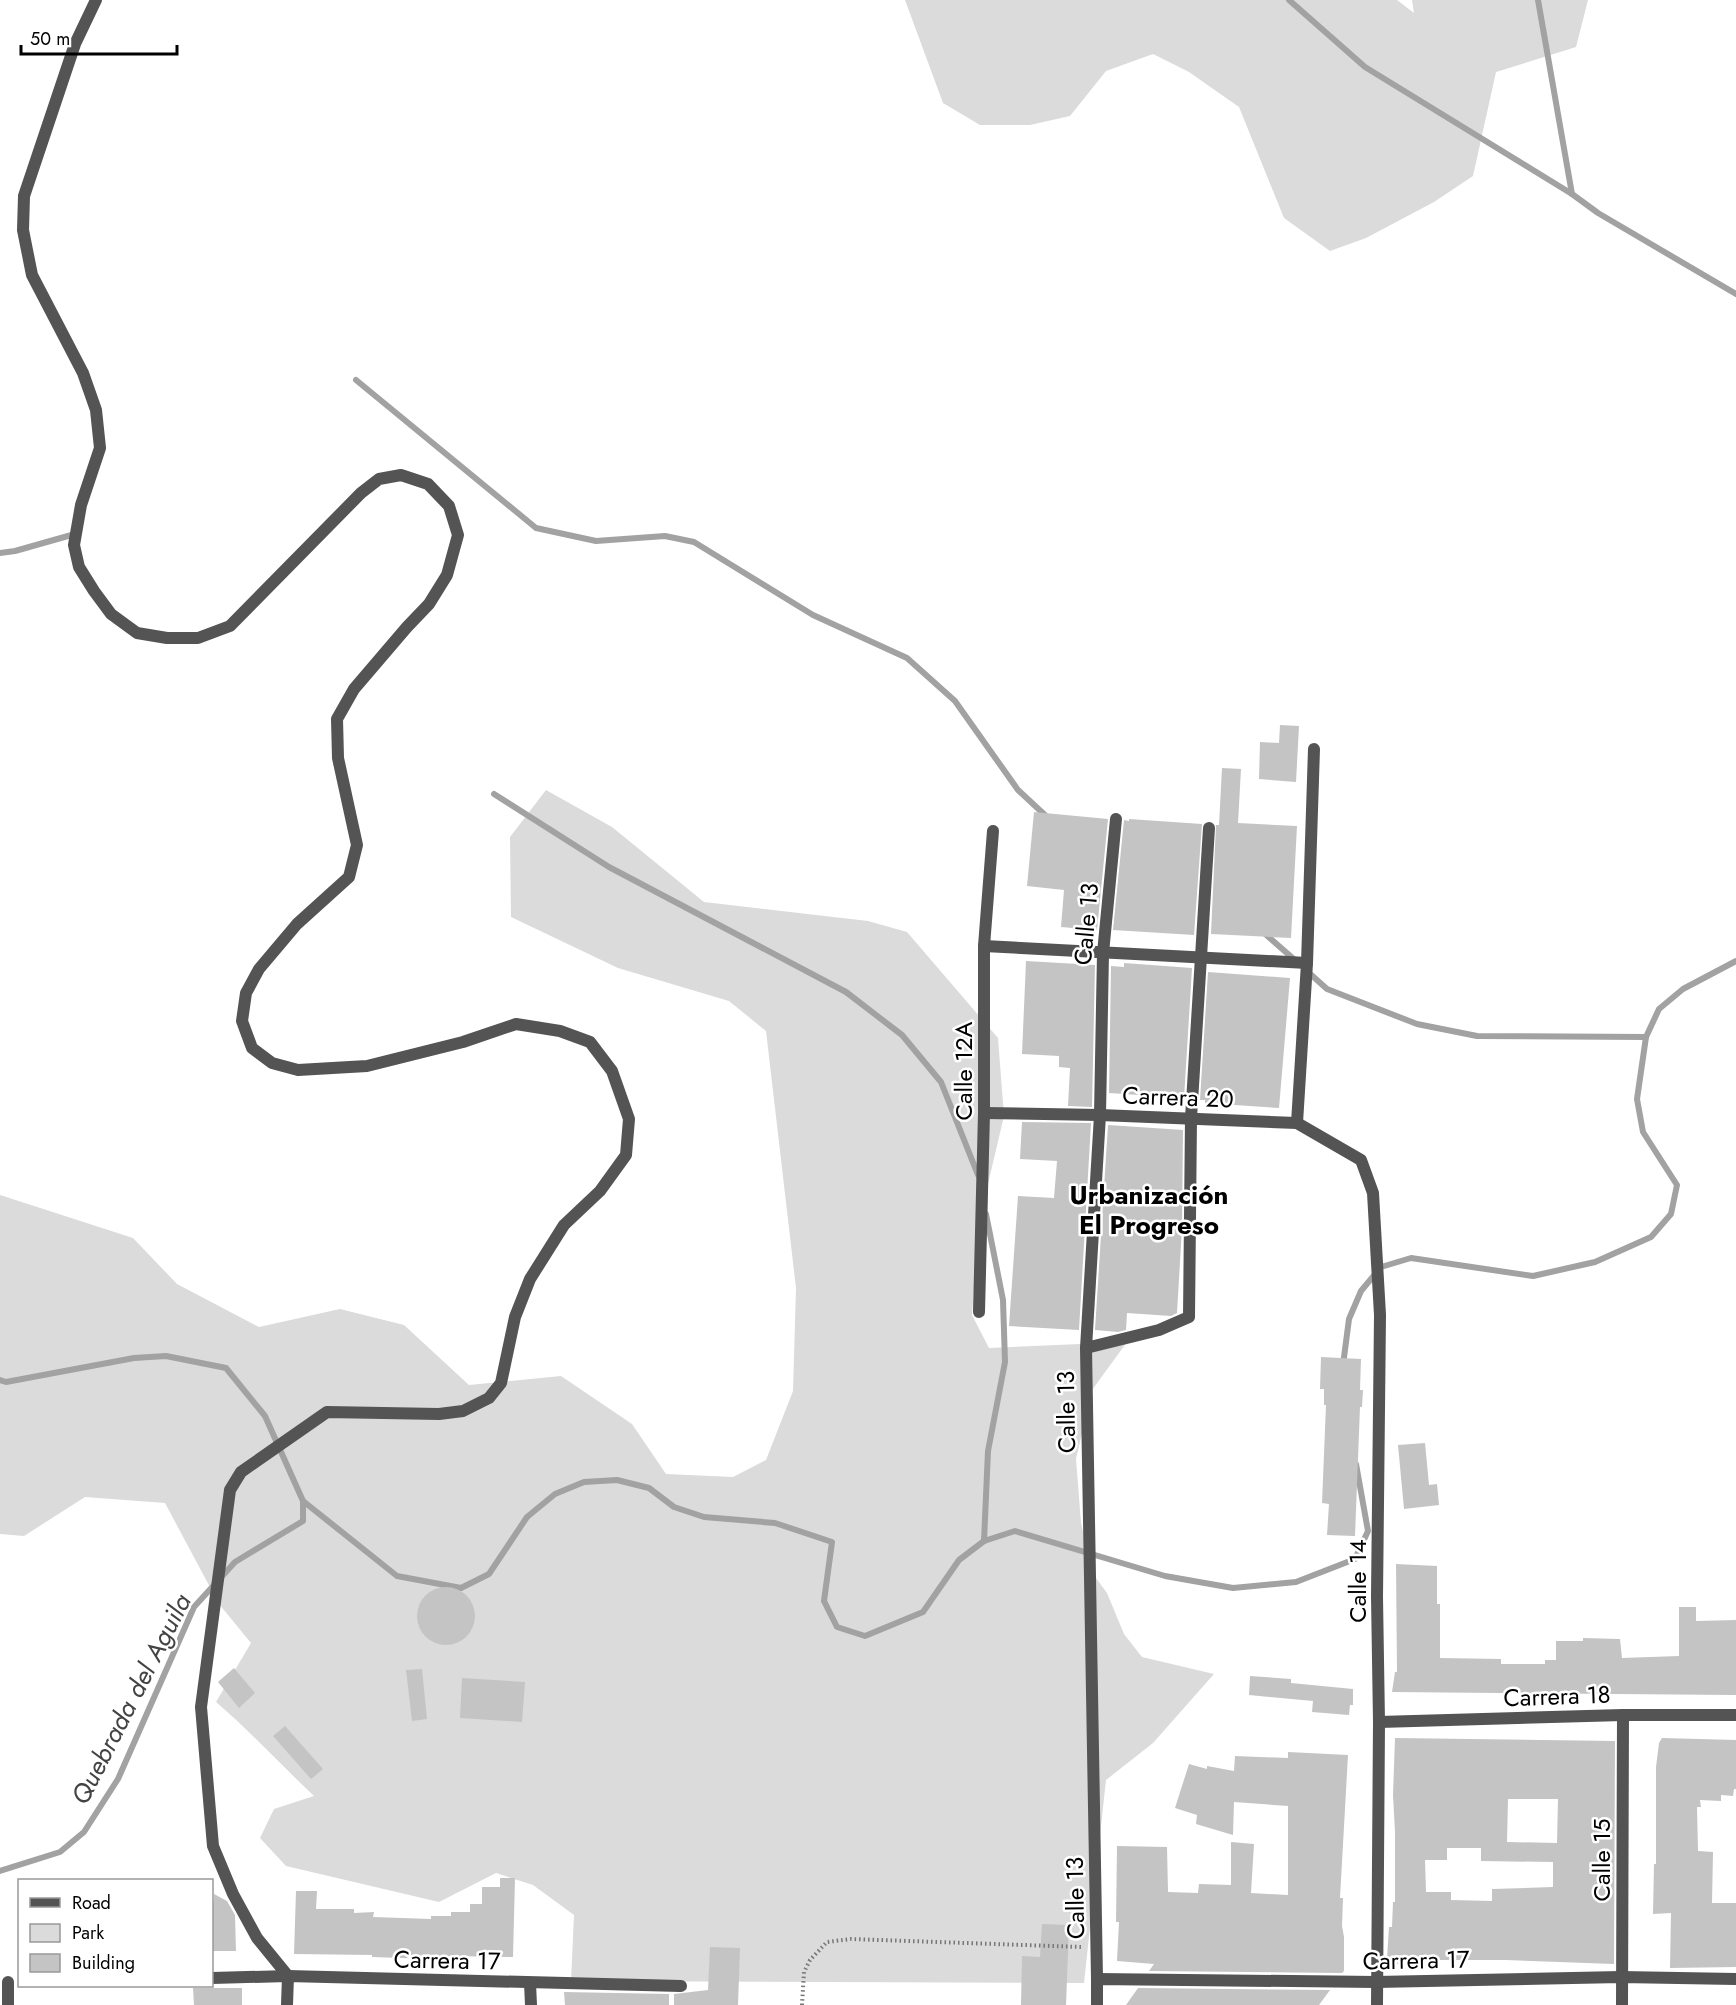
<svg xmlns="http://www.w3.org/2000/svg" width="1736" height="2005" viewBox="0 0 1736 2005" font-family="Jost,sans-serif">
	<rect width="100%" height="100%" fill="#fff"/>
	<g fill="#dbdbdb">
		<polygon points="905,0 1397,0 1414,13 1412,0 1588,0 1576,47 1496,72 1473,176 1434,202 1366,238 1330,251 1284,218 1239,107 1189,72 1153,54 1106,71 1070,116 1030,125 980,125 943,103"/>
		<path d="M546,790L612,827L704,902L868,921L907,932L998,1038L1004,1116L979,1222L972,1315L989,1348L1127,1342L1092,1390L1076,1459L1081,1523L1093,1574L1107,1593L1124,1634L1142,1657L1214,1674L1153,1743L1106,1780L1084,1983L571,1981L574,1915L533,1885L496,1873L439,1902L286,1866L260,1838L274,1809L314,1796C281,1765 250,1731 216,1702L251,1643L219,1604L165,1503L85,1497L24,1536L0,1534V1195L133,1238L177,1284L259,1327L340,1309L404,1325L469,1385L561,1376L632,1424L666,1474L733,1477L766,1460L793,1391L796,1288L766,1031L729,1001L618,968L511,917L510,837Z"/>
	</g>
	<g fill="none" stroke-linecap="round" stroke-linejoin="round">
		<g stroke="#a2a2a2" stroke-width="6">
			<polyline points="1289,0 1365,67 1572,194 1598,213 1736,294"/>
			<polyline points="1538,0 1572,194"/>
			<polyline points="356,380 536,528 596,541 665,536 694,542 813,615 907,658 955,701 1018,790 1046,816"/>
			<polyline points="0,553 15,551 75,534"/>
			<polyline points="494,794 609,867 846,992 902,1035 941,1082 978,1175"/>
			<polyline points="1263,932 1296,961"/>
			<polyline points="1308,972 1327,989 1417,1024 1477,1036 1646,1037"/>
			<polyline points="1343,1365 1349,1319 1361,1291 1381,1267 1411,1258 1533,1276 1595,1262 1651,1237 1671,1214 1677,1185 1643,1132 1637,1099 1646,1037 1659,1009 1683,989 1736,961"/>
			<polyline points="0,1380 6,1382 134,1358 166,1356 226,1368 265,1416 303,1501 397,1576 461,1588 489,1574 527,1517 555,1494 584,1482 617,1480 649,1488 674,1507 704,1517 775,1523 832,1542 824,1601 837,1627 865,1636 923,1612 959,1560 984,1541 1015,1531 1165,1576 1233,1588 1296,1582 1355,1559 1368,1531 1356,1464"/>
			<polyline points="984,1541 988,1451 1005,1362 1003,1300 986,1214"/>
			<polyline points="0,1871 60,1852 84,1832 118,1779 194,1607 235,1562 303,1521 303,1501"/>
		</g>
	</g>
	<g fill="#c4c4c4" fill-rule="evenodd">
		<polygon points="1280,725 1299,726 1296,782 1259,779 1260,742 1279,743"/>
		<polygon points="1222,768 1241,769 1238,823 1297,826 1291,938 1211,934 1216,825 1219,825"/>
		<polygon points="1034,812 1108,819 1097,930 1061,927 1064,890 1027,886"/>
		<polygon points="1129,819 1202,824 1194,935 1113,930 1124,820 1129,821"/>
		<polygon points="1026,961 1095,965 1092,1107 1068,1106 1070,1068 1059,1067 1059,1056 1022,1054"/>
		<polygon points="1124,963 1192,968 1184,1098 1109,1093 1111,966 1124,967"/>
		<polygon points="1208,972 1290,978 1279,1108 1205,1103 1205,1100 1200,1100"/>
		<polygon points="1022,1122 1091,1123 1079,1330 1009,1326 1018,1196 1054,1198 1057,1161 1020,1159"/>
		<polygon points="1108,1125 1183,1130 1182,1228 1177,1313 1171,1316 1127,1313 1126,1330 1118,1332 1095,1330"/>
		<polygon points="1321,1357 1361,1359 1360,1390 1363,1390 1362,1407 1360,1407 1355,1536 1327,1535 1329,1504 1322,1503 1326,1405 1324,1405 1324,1389 1320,1389"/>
		<polygon points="1425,1443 1429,1485 1437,1484 1439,1505 1404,1509 1398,1445"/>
		<polygon points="1396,1564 1437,1566 1437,1604 1440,1604 1440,1658 1501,1659 1501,1664 1545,1664 1545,1660 1556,1660 1556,1641 1583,1641 1583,1638 1620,1639 1622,1658 1679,1656 1679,1607 1696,1607 1696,1621 1736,1620 1736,1695 1392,1692 1395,1672 1397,1672"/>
		<circle cx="446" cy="1616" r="29"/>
		<polygon points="234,1668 255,1693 239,1708 218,1682"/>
		<polygon points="422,1669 427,1719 412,1721 406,1670"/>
		<polygon points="1250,1676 1291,1679 1291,1683 1353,1689 1353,1705 1350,1705 1349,1715 1312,1712 1313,1701 1249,1695"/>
		<polygon points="462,1678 525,1682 522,1722 460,1718"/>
		<polygon points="285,1726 323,1769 311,1779 273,1736"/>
		<path d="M1395,1738L1615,1741L1614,1964L1506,1960H1403V1967L1387,1958L1389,1927H1392L1393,1902H1395V1832L1393,1795ZM1508,1799H1558L1557,1843L1507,1842ZM1447,1848H1481V1861L1553,1862V1887L1492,1889V1901L1451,1900V1892H1426L1425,1860H1447Z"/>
		<polygon points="1662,1738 1736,1740 1736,1789 1734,1789 1733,1796 1721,1795 1721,1801 1700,1800 1701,1807 1697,1807 1698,1851 1713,1852 1712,1903 1736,1903 1736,1967 1670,1968 1671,1913 1653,1914 1654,1864 1656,1864 1656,1767 1659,1743"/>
		<polygon points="1288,1752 1348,1755 1340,1898 1343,1898 1342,1926 1344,1937 1344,1971 1342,1973 1149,1971 1154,1964 1117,1961 1119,1922 1116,1922 1117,1846 1167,1847 1168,1892 1198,1893 1199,1884 1231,1885 1231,1842 1254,1844 1251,1893 1288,1895 1288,1806 1234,1802 1233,1835 1196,1824 1197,1815 1175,1808 1189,1764 1207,1769 1207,1766 1234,1771 1235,1756 1288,1758"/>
		<polygon points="500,1878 515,1878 513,1957 449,1956 450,1959 430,1959 372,1957 372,1955 294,1954 296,1891 317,1891 316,1909 354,1909 354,1913 374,1912 373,1917 431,1919 431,1916 451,1916 451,1912 470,1912 470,1904 482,1904 482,1887 500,1887"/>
		<polygon points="214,1894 227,1901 235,1915 236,1951 212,1951 212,1901 214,1901"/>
		<polygon points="1042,1924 1069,1925 1066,2005 1021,2005 1022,1956 1040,1957"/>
		<polygon points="710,1947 740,1948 738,2005 674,2005 674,1994 708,1990"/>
		<polygon points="193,1988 242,1988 242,2005 194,2005"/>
		<polygon points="1138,1988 1330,1990 1319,2005 1126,2005"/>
		<polygon points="564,1992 669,1994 669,2005 565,2005"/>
	</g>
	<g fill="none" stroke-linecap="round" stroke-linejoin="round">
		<polyline stroke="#767676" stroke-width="4" stroke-dasharray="1.5 3" stroke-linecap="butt" points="802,2005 804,1972 810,1960 827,1942 851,1939 1081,1947"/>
		<g stroke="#545454" stroke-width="12">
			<polyline points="979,1312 984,1113 984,946 993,831"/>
			<polyline points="1086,1348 1097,1979"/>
		</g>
		<g stroke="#545454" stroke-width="12">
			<polyline points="96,0 75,44 24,196 23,230 32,275 83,373 96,410 100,448 81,505 74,545 79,567 94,591 111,614 137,633 167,638 198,638 230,626 361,493 379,479 401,475 428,484 449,506 458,535 447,575 429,604 407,627 354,689 337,719 338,758 357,845 349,877 297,924 259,969 246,993 242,1021 252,1048 272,1063 298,1070 367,1066 463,1042 516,1024 560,1031 590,1042 612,1071 629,1119 626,1155 600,1191 564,1225 530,1279 515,1317 501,1383 489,1398 463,1411 439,1414 327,1412 241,1472 230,1490 201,1707 213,1846 233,1894 257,1938 288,1976 287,2005"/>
			<polyline points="1116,819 1103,953 1100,1115 1086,1348 1159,1330 1189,1317 1191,1118 1209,828"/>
			<polyline points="984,946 1307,963"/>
			<polyline points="984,1113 1100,1115 1297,1123 1361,1160 1373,1193 1380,1315 1377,1597 1379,1722 1377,2005"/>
			<polyline points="1297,1123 1307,963 1314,749"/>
			<polyline points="1379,1722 1623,1715 1736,1715"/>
			<polyline points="212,1978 288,1976 681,1986"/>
			<polyline points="530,1983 531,2005"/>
			<polyline points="8,2005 8,1982"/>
			<polyline points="1097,2005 1097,1979 1376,1982 1621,1977 1736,1979"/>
			<polyline points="1622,2005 1623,1715"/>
		</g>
	</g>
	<g text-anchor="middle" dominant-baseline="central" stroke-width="5" stroke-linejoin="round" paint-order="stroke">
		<g font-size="24" fill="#000" stroke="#fff">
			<text transform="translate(1086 924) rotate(-85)">Calle 13</text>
			<text transform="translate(963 1071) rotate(-90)">Calle 12A</text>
			<text transform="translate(1178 1097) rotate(2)">Carrera 20</text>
			<text transform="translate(1066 1412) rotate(-91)">Calle 13</text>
			<text transform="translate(1357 1581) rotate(-90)">Calle 14</text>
			<text transform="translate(1557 1696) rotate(-2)">Carrera 18</text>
			<text transform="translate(1601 1860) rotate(-90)">Calle 15</text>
			<text transform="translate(1075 1898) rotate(-91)">Calle 13</text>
			<text transform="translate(447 1960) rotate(1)">Carrera 17</text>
			<text transform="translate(1416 1960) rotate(-1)">Carrera 17</text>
		</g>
		<g font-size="26" font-weight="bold" fill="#000" stroke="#fff">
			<text x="1149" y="1195">Urbanización<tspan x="1149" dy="30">El Progreso</tspan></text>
		</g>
		<g font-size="26" font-style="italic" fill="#434343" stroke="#fff">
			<text transform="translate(131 1699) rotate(-63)">Quebrada del Aguila</text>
		</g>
	</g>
	<rect x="18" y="1879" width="195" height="108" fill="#ffffff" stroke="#999999" stroke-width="1.5"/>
	<rect x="30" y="1898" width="30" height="9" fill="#545454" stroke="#999999" stroke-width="1.5"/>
	<text x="72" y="1909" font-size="18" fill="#000000">Road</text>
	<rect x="30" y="1924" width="30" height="18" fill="#dbdbdb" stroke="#999999" stroke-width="1.5"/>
	<text x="72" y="1939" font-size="18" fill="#000000">Park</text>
	<rect x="30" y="1954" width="30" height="18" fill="#c4c4c4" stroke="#999999" stroke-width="1.5"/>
	<text x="72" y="1969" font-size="18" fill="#000000">Building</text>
	<path d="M21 45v9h156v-9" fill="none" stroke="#000000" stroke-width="3"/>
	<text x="30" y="45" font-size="18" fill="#000000" stroke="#ffffff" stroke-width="4.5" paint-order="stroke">50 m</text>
</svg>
